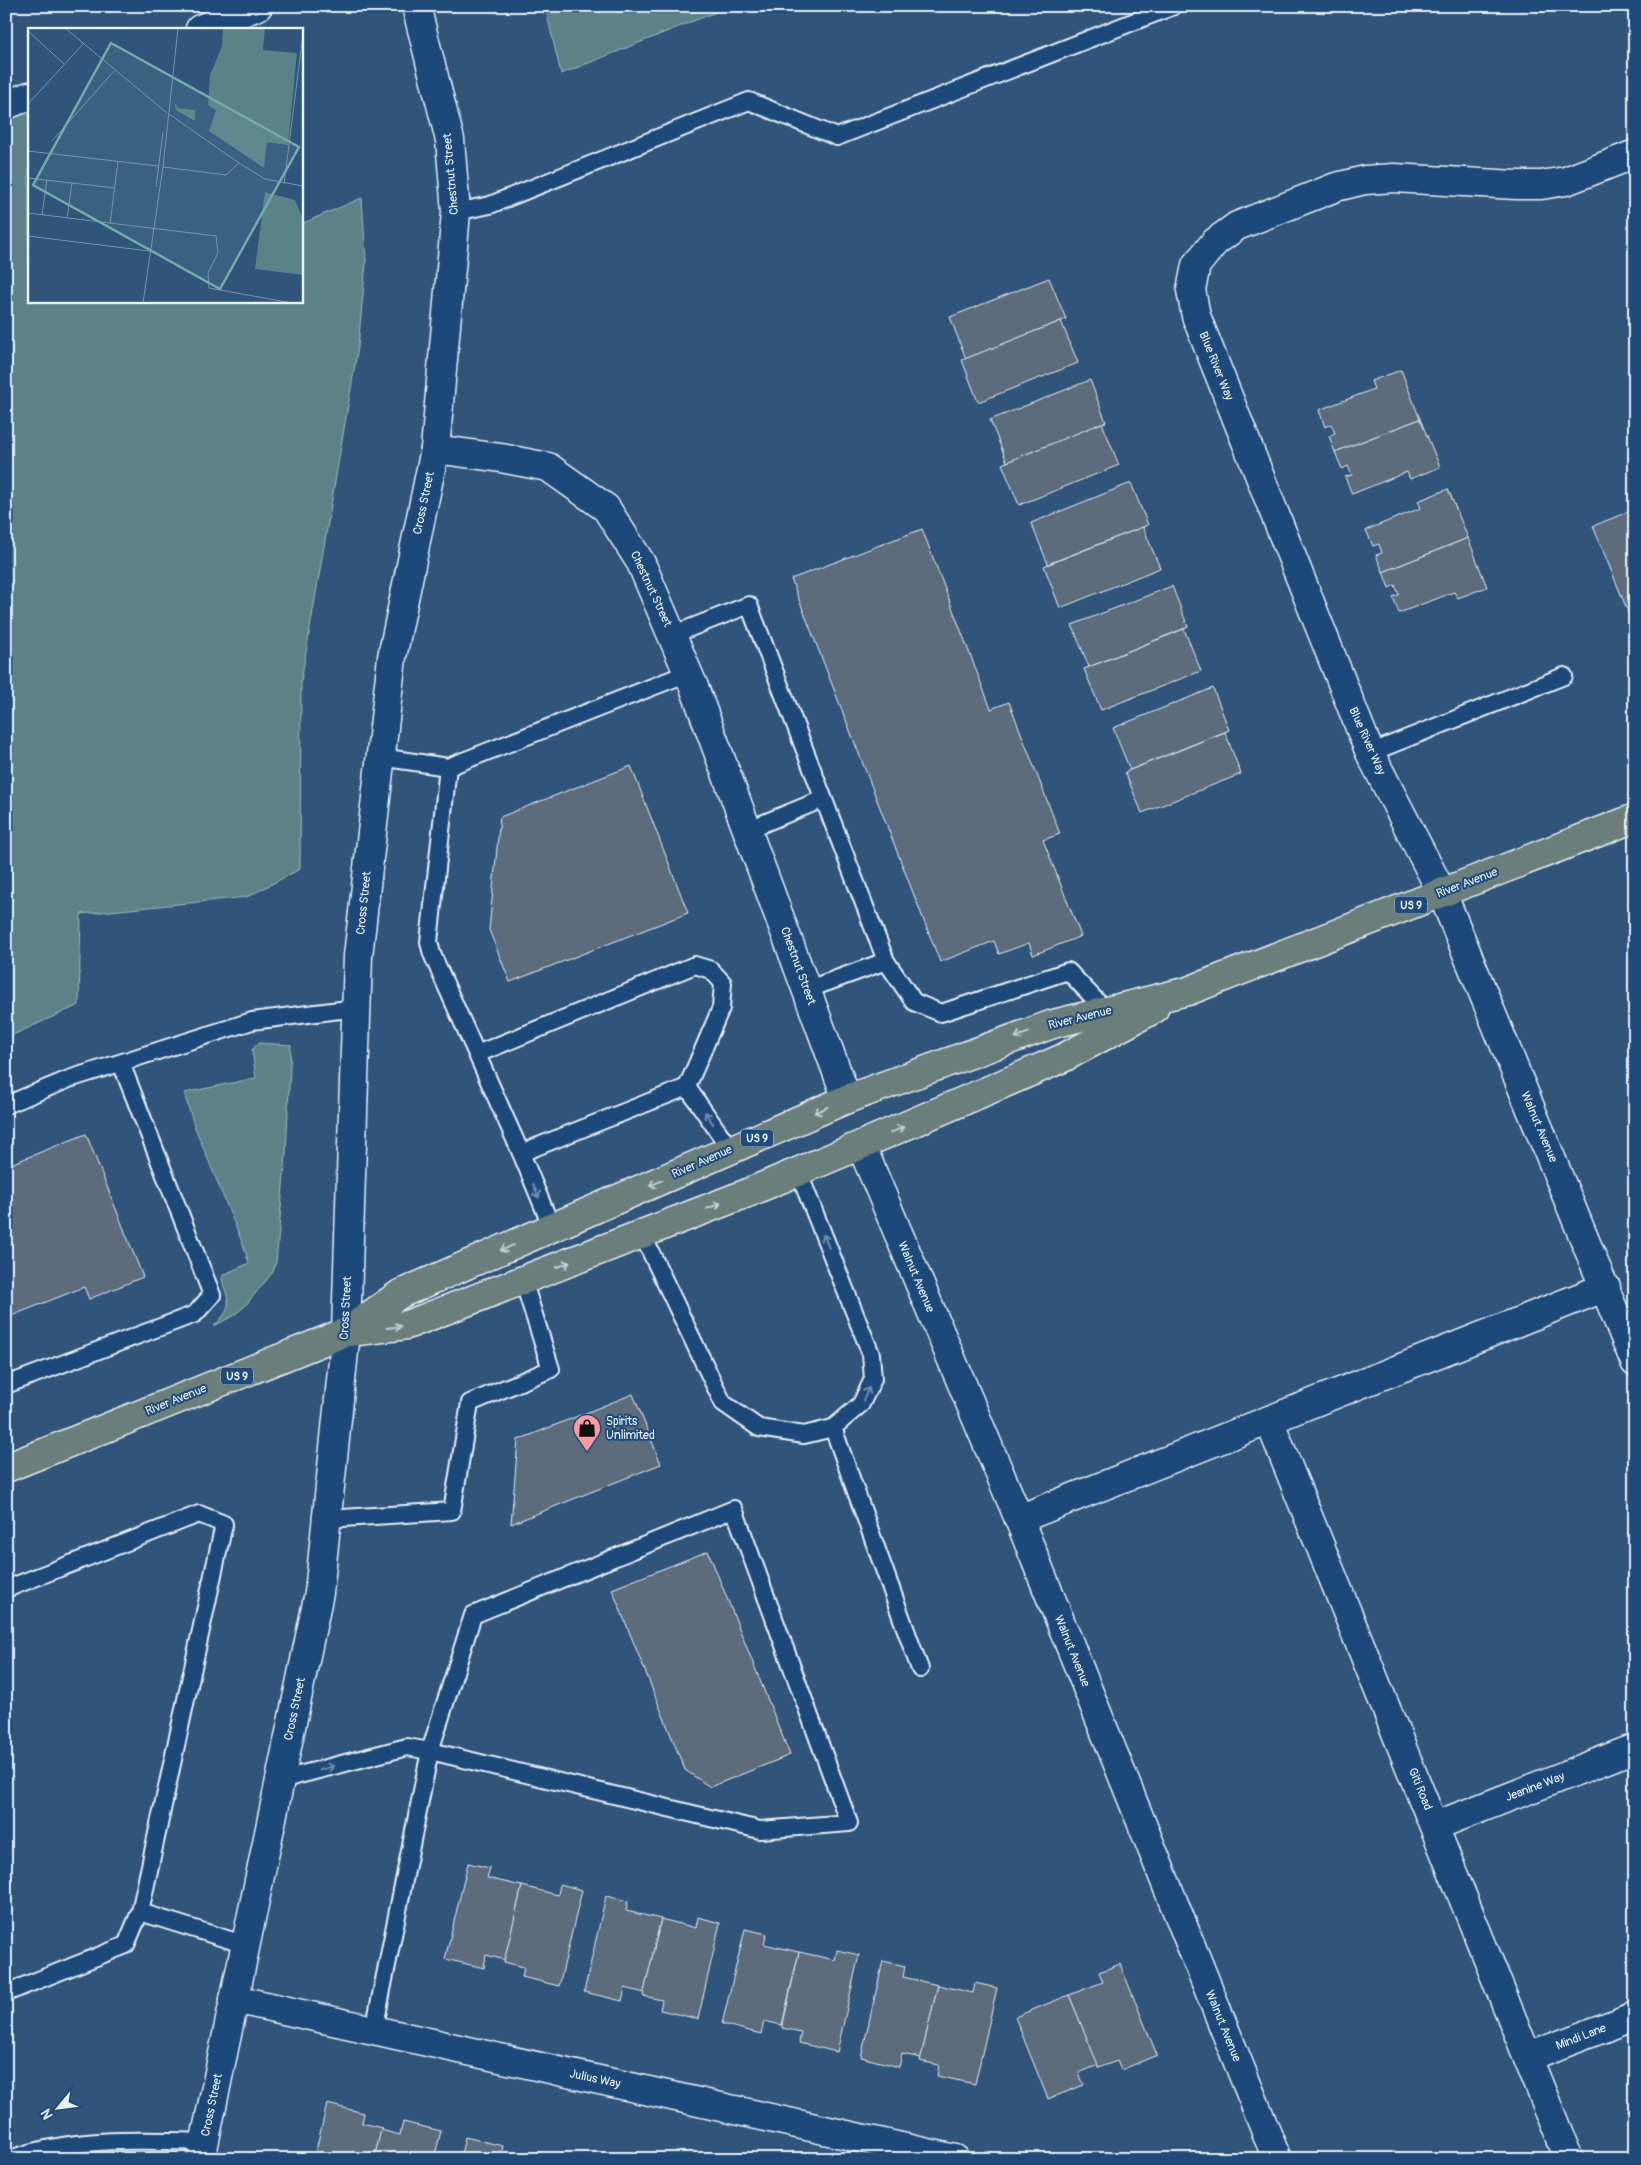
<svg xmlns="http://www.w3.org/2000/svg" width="1641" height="2165" viewBox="0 0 1641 2165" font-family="Pangolin,sans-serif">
	<rect width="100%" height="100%" fill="#31547b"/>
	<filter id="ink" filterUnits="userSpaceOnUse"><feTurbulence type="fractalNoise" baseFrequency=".02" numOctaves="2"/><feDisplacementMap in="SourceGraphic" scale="10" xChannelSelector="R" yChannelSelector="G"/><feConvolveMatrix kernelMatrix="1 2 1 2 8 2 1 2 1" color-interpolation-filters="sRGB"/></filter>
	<g filter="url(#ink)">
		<g fill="#5b8288" stroke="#a2bac0">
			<polygon points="545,6 731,6 561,74"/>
			<polygon points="29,106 29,301 301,301 301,224 362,198 366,262 358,347 301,681 300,869 247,897 81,914 79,1005 6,1038 6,116"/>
			<path d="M258,1043L291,1045L286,1154L276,1262L273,1272L245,1306L233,1316L214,1326C228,1312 232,1306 224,1287C223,1282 221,1280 223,1275L249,1263L244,1247L194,1125L184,1093L256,1078L252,1050Z"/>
		</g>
		<g fill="#5c6c7c" stroke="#e8f1f8">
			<polygon points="1049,278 1066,319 966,359 950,317"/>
			<polygon points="1061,321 1078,363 978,402 962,360"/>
			<polygon points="1401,370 1420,419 1335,452 1329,436 1335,433 1331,424 1325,427 1319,410 1374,389 1371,381"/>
			<polygon points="1090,380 1106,422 1007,462 990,420"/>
			<polygon points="1420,419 1440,467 1410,479 1407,472 1352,494 1345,477 1352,475 1348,466 1342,469 1335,452"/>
			<polygon points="1102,423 1119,465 1019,505 1002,464"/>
			<polygon points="1131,483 1148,525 1048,564 1031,523"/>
			<polygon points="1448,489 1468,538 1383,572 1376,555 1382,553 1379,544 1373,546 1366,530 1421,508 1418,501"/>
			<polygon points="1635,509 1635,629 1593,526"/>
			<polygon points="1143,527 1160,568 1060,608 1044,566"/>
			<polygon points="922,529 991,709 1009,702 1060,834 1043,840 1081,936 1033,955 1029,943 999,954 994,941 940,962 791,579"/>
			<polygon points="1468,538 1487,587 1458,598 1454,592 1399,613 1393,597 1399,595 1395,585 1389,588 1383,572"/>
			<polygon points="1172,586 1188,627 1089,667 1072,625"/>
			<polygon points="1184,629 1201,671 1101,710 1084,669"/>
			<polygon points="1213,688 1229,730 1130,770 1113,728"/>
			<polygon points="1225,732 1241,774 1142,813 1125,772"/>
			<polygon points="631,766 688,913 510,982 489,930 500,817"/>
			<polygon points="86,1134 143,1277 89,1299 84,1287 6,1318 6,1166"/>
			<polygon points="633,1394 661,1464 511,1524 518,1440"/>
			<polygon points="708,1551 790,1755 710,1787 685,1770 612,1589"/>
			<polygon points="468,1863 490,1868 487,1878 522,1886 505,1960 486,1955 484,1968 445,1959"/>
			<polygon points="560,1884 582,1890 559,1986 522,1977 524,1967 504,1962 522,1886 558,1895"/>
			<polygon points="606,1896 628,1901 626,1911 661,1919 644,1993 625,1988 622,2001 584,1992"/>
			<polygon points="698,1917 720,1923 698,2019 660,2010 662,2000 643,1996 661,1919 696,1928"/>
			<polygon points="745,1929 767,1934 764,1944 799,1952 782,2025 764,2021 761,2034 722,2024"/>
			<polygon points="837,1950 859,1955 837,2052 799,2043 801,2032 782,2028 799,1952 835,1960"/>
			<polygon points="883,1961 905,1966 903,1977 938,1985 921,2058 902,2054 899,2067 861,2057"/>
			<polygon points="1120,1964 1157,2055 1121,2070 1117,2061 1098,2068 1069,1995 1103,1982 1099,1972"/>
			<polygon points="975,1983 997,1988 975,2084 937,2076 939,2065 920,2061 938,1985 973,1993"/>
			<polygon points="1069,1995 1098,2065 1079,2073 1084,2085 1048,2099 1015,2017"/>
			<polygon points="327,2104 364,2113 362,2123 382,2128 374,2159 314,2159"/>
			<polygon points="403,2122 441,2131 434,2159 374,2159 381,2130 400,2135"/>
			<polygon points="465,2137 503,2146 501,2156 512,2159 460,2159"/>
			<polygon points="541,2155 557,2159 541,2159"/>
		</g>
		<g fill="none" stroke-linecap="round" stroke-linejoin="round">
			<g stroke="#e8f1f8" stroke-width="20">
				<g id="service">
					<polyline points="456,212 490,205 749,101 837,137 1174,6"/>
					<polyline points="672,635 749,605 886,961 914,1002 941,1013 1068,971 1106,1011"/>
					<polyline points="1370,753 1564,676"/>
					<polyline points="380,757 448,767 429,942 432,954 521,1153 552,1228"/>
					<polyline points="448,767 688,673"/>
					<polyline points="747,830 823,799"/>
					<polyline points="806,990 886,961"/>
					<polyline points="477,1054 695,965 711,970 723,983 721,1008 687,1087 521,1153"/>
					<polyline points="687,1087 731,1150"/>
					<polyline points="6,1105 69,1079 252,1021 356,1008"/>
					<polyline points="798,1171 871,1354 873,1379 861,1404 833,1428"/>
					<polyline points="642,1234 723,1403 759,1428 804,1435 833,1428 920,1669"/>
					<polyline points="6,1385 195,1314 212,1295 121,1063"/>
					<polyline points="327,1519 452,1511 470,1403 551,1369 523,1280"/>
					<polyline points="6,1589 199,1514 224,1524 140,1912 126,1945 6,1993"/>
					<polyline points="280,1780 407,1747 430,1751 473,1615 734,1509 849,1823 760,1830 430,1751 374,2030"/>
					<polyline points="140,1912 246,1945"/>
					<path d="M10,2159C72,2137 139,2140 204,2142"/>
				</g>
			</g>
			<g stroke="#e8f1f8" stroke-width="31">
				<g id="minor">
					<polyline points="200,29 258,6"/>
					<polyline points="6,105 29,96"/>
					<polyline points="1635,154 1566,181 1541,185 1516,185 1394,178 1365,180 1336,187 1237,226 1215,242 1196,265 1191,290 1196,316 1370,753 1442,893 1635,1362"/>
					<polyline points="861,1145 1019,1519 1277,2159"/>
					<polyline points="1269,1420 1569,2159"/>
					<polyline points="1019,1519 1606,1287"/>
					<polyline points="1435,1826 1635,1748"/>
					<polyline points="234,1999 955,2159"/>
					<polyline points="1528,2057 1635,2016"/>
				</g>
			</g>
			<g stroke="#e8f1f8" stroke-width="31">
				<g id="tertiary">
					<polyline points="416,6 450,140 456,212 435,449 501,458 548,467 606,508 641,563 694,687 847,1099"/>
					<polyline points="346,1332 358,956 392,657 435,449"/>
				</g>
			</g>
			<g stroke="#e8f1f8" stroke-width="31">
				<polyline id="secondary" points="201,2159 319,1593 346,1332"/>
			</g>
			<g stroke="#e8f1f8" stroke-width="31">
				<g id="trunk">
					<polyline points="350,1332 407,1325 745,1194 861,1145 1063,1058 1154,1009"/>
					<polyline points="6,1468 346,1332 400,1294 847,1099 1053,1024 1188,991 1635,818"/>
				</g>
			</g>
			<use href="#service" stroke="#1f4a7a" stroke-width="16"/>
			<use href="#minor" stroke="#1f4a7a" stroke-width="28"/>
			<use href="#tertiary" stroke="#1f4a7a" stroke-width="28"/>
			<use href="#secondary" stroke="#1f4a7a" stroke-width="28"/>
			<use href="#trunk" stroke="#6a7f7c" stroke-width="28"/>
		</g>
		<defs><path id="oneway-shaft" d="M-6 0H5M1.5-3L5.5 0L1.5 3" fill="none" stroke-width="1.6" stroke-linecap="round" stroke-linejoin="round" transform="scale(1.25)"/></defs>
		<g stroke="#c2cfd3">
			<use href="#oneway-shaft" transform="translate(1022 1035) rotate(160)"/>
			<use href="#oneway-shaft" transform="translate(821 1110) rotate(156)"/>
			<use href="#oneway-shaft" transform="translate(897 1130) rotate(-23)"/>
			<use href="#oneway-shaft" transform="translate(656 1183) rotate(156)"/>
			<use href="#oneway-shaft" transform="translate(714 1206) rotate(-21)"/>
			<use href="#oneway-shaft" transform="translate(507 1248) rotate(156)"/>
			<use href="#oneway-shaft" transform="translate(563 1265) rotate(-21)"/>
			<use href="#oneway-shaft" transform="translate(394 1327) rotate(-7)"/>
		</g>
		<g stroke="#6f8dac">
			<use href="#oneway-shaft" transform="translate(709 1118) rotate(-125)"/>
			<use href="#oneway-shaft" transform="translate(536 1191) rotate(68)"/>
			<use href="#oneway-shaft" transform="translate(826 1241) rotate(-112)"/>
			<use href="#oneway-shaft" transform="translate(866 1394) rotate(-65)"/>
			<use href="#oneway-shaft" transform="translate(327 1768) rotate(-15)"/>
		</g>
	</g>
	<defs>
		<g id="shop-pin" transform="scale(1.4375)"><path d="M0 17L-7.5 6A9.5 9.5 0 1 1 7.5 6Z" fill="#ff9aa2" stroke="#1f4a7a"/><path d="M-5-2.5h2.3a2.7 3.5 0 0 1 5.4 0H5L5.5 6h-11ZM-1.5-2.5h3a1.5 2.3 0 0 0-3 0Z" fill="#111"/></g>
	</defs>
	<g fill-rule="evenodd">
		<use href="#shop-pin" x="587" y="1428"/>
	</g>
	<g text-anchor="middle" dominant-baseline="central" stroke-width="4" stroke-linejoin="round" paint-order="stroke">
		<g fill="#1f4a7a" stroke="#acbfd2" stroke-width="1">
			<rect x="1395" y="896.5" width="32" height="17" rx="4"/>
			<rect x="741" y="1129.5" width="32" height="17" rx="4"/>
			<rect x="221" y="1367.5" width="32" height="17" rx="4"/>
		</g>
		<g font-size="11" font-weight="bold" fill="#e8f1f8">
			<text x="1411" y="905">US 9</text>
			<text x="757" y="1138">US 9</text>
			<text x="237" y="1376">US 9</text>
		</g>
		<g font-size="12" fill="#e8f1f8" stroke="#1f4a7a">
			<text transform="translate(451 174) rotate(-95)">Chestnut Street</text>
			<text transform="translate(1216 366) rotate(68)">Blue River Way</text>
			<text transform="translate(424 503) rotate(-78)">Cross Street</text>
			<text transform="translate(651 589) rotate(65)">Chestnut Street</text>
			<text transform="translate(1367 741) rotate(66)">Blue River Way</text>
			<text transform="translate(1467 883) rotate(-21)">River Avenue</text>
			<text transform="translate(364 903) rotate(-84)">Cross Street</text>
			<text transform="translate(798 966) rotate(70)">Chestnut Street</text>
			<text transform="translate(1080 1018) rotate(-14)">River Avenue</text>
			<text transform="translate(1539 1127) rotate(67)">Walnut Avenue</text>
			<text transform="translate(702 1162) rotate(-24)">River Avenue</text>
			<text transform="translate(916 1277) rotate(67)">Walnut Avenue</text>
			<text transform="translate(346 1308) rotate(-87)">Cross Street</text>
			<text transform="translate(176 1400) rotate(-22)">River Avenue</text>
			<text transform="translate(1072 1651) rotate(68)">Walnut Avenue</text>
			<text transform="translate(295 1709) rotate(-78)">Cross Street</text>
			<text transform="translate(1535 1787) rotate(-21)">Jeanine Way</text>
			<text transform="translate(1420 1789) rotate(68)">Giti Road</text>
			<text transform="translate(1223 2026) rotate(68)">Walnut Avenue</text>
			<text transform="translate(1581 2037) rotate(-21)">Mindi Lane</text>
			<text transform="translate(595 2079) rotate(12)">Julius Way</text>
			<text transform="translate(212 2105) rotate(-78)">Cross Street</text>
		</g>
		<g font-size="12" fill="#e8f1f8" stroke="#1f4a7a" text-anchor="start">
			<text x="606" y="1421">Spirits<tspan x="606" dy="14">Unlimited</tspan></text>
		</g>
	</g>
	<g transform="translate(28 28)">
		<rect width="275" height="275" fill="#31547b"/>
		<path d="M195,0H237L235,22L269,25L260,117L239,114L236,140L181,103L188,82L180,77L182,47L194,18ZM146,74L150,80L167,82V93L148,82ZM237,164L267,172L275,191V247L227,241Z" fill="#5b8288"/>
		<path fill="none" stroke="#7a93ad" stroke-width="1" d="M37,0L139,85M0,3L36,36M0,76L55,16M141,86L211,135M24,113L86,43M0,123L130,138M135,139L198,147L211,135L237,151L275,158M0,150L87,160M256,156L275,6M128,159L135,104M0,185L188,208L190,225L180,245L181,260L264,275M14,187L19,152M39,190L44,155M82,196L90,134M0,208L121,223M115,275L135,139L150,0"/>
		<path fill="#71adac" fill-opacity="0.15" stroke="#71adac" stroke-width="2.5" d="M83,15L271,119L192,261L5,157Z"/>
		<rect width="275" height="275" fill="none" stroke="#e8f1f8" stroke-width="2.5"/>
	</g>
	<rect width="1641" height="2165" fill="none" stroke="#1f4a7a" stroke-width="25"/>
	<rect x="12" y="12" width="1616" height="2140" fill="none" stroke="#e8f1f8" stroke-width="2" filter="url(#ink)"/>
	<g transform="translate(58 2108) rotate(241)" stroke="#1f4a7a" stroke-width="4" paint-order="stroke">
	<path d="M0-4L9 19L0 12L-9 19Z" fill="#e8f1f8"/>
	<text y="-8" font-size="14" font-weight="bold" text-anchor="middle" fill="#e8f1f8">N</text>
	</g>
</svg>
